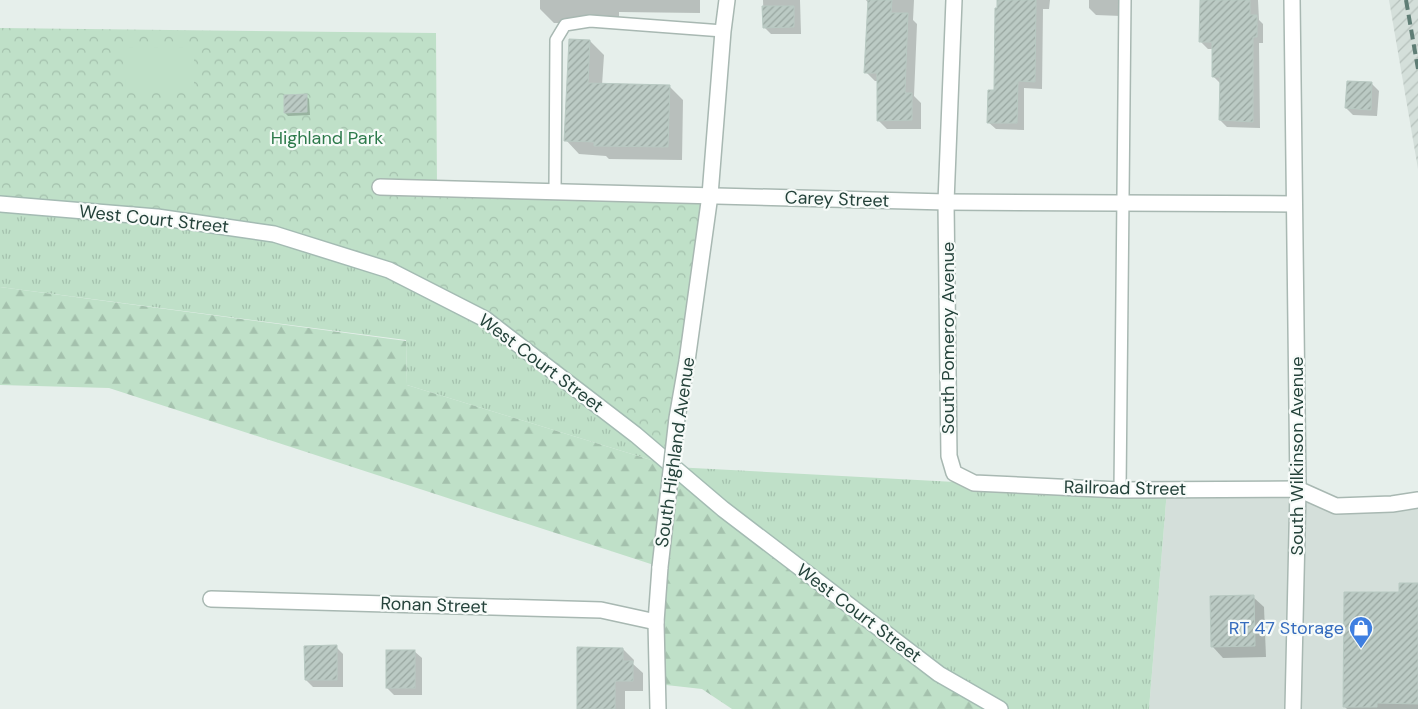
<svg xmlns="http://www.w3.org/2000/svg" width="1418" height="709" viewBox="0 0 1418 709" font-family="'DM Sans',sans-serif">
	<defs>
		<pattern id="industrial-furrows" width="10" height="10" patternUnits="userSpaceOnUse" patternTransform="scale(1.25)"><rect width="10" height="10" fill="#d4dfda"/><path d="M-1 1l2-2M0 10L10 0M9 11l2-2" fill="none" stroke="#b6c1bc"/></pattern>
		<pattern id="grass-tufts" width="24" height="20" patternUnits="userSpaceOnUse" patternTransform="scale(1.25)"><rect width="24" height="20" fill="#bfe0c8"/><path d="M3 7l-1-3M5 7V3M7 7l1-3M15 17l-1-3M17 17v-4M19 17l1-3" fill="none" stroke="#a4c1ad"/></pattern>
		<pattern id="forest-firs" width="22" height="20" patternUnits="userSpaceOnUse" patternTransform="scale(1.25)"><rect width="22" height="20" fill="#bfe0c8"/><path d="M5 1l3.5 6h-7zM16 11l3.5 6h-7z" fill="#a4c1ad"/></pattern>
		<pattern id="park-crowns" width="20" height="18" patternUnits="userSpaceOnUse" patternTransform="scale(1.25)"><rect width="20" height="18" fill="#bfe0c8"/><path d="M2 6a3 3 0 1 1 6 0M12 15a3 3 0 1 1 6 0" fill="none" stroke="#a4c1ad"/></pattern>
		<pattern id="building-hatch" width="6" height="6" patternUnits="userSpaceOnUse" patternTransform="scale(1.25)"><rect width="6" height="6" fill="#bbcac4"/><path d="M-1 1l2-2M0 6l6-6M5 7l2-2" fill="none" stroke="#98a6a0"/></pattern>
	</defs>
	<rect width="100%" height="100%" fill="#e6efeb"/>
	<polygon fill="#d4dfda" points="1298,489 1336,506 1418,500 1418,709 1149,709 1167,490"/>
	<polygon fill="url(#industrial-furrows)" points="1389,0 1418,0 1418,169"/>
	<polygon fill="url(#grass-tufts)" points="0,204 274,234 389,270 485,319 674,467 974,483 1167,490 1149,709 1000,709 939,674 674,467 407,385 406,340 0,287"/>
	<polygon fill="url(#forest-firs)" points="0,287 406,341 407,385 674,467 723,509 1000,709 732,709 702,689 657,684 660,567 109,388 0,385"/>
	<polygon fill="url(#park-crowns)" points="0,28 436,33 437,188 710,195 674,467 485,319 389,270 274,234 0,204"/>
	<polygon fill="#bfe0c8" points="126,48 194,48 194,90 125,90"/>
	<g fill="#0003">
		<polygon points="540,0 700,0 700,13 619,12 619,20 575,23 554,23 540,9"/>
		<polygon points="763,0 800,0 801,34 771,34 764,27"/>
		<polygon points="866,0 914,0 913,20 917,24 914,96 921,103 921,129 887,129 878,120 878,81 875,81 866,72 869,4"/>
		<polygon points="999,0 1050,0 1049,9 1043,9 1042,89 1024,88 1024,130 996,129 988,122 995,91"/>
		<polygon points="1089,0 1122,0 1121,16 1096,15 1089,8"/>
		<polygon points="1201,0 1258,0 1259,20 1263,24 1263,43 1259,43 1260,128 1227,127 1220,120 1220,83 1213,76 1213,49 1208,49 1201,42"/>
		<polygon points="590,41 604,55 602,85 669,86 683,100 682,160 609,159 606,156 579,154 566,140"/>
		<polygon points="1372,84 1379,91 1377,116 1353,115 1346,108"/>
		<polygon points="306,96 309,99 310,115 288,116 285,113"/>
		<polygon points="1418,584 1418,709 1347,709 1344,706 1400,594"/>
		<polygon points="1253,597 1264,607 1266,657 1223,658 1213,647"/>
		<polygon points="336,647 343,654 343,687 313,687 306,680"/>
		<polygon points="623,649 634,660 633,664 643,673 643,691 625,691 625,709 579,709"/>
		<polygon points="414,651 422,658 422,695 394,695 387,688"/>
	</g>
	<g fill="url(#building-hatch)" stroke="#b8c9c2">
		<polygon points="868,0 892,0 891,13 908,13 905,93 912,93 912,120 877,121 877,73 864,73"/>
		<polygon points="997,0 1036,0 1035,82 1018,81 1017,123 987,123 988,90 994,90 995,8 997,8"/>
		<polygon points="1200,0 1250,0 1250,15 1257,15 1257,37 1253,37 1253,122 1219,120 1220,77 1212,77 1212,42 1199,42"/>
		<polygon points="762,6 794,6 794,27 763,28"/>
		<polygon points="569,39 590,40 588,83 670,85 668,147 594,146 594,142 564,141"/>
		<polygon points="1347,81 1372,82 1371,110 1345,108"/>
		<polygon points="307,94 307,112 284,113 284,95"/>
		<polygon points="1399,583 1418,583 1418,704 1377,703 1377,707 1343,707 1344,592 1399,592"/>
		<polygon points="1254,595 1255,646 1211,647 1210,596"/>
		<polygon points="337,645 337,680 305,680 304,646"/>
		<polygon points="577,647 623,648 623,661 633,661 633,681 615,681 615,709 577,709"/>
		<rect x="386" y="650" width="29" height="38"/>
	</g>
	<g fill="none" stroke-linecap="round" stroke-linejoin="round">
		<g stroke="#a8b8b2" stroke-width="14">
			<g id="lane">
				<polyline points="555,191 556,40 565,25 590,21 723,31"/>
				<polyline points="1120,490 1125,0"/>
			</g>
		</g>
		<g stroke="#a8b8b2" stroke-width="18">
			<g id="street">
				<polyline points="954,0 946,202 949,456 954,473 974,483 1120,490 1298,489 1336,506 1392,504 1418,500"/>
				<polyline points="1292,0 1298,489 1293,709"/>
				<polyline points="380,187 946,202 1294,204"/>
				<polyline points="687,361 710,195 723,31 727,0"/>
				<polyline points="211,599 601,610 656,622"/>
				<polyline points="658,709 656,622 660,567"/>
			</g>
		</g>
		<g stroke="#a4bbb3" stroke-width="18">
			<polyline id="secondary" points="0,204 157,217 274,234 389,270 485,319 636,435 723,509 939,674 1000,709"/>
		</g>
		<use href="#lane" stroke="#fff" stroke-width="11"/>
		<use href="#street" stroke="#fff" stroke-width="15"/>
		<use href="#secondary" stroke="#fff" stroke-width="15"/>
		<polyline stroke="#5f7d75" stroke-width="4" stroke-dasharray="10 5" stroke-linecap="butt" points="1406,0 1418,69"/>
		<g stroke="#a8b8b2" stroke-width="18" stroke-linecap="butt">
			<polyline id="street-bridge" points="660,567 677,418 687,361"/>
		</g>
		<use href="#street-bridge" stroke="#fff" stroke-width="15"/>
	</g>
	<defs>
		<g id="shop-pin" transform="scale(1.25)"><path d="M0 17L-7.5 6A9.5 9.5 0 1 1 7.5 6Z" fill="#3f7fe0" stroke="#f7fbf9"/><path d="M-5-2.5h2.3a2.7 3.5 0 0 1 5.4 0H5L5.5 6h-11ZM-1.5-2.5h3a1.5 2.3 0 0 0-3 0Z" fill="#fff"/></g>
	</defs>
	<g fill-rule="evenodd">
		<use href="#shop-pin" x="1361" y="628"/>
	</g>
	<g text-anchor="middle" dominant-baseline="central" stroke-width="4.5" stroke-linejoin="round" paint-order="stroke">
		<g font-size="18" fill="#2d7a4b" stroke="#f7fbf9">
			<text x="327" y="138">Highland Park</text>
		</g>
		<g font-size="18" fill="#24423a" stroke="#f7fbf9">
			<text transform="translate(837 199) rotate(2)">Carey Street</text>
			<text transform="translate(154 219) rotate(6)">West Court Street</text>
			<text transform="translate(948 338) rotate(-90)">South Pomeroy Avenue</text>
			<text transform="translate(541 363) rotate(37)">West Court Street</text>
			<text transform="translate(675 452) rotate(-82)">South Highland Avenue</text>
			<text transform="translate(1297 456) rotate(-90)">South Wilkinson Avenue</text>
			<text transform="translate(1125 488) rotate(1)">Railroad Street</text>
			<text transform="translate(434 605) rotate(2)">Ronan Street</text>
			<text transform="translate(859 613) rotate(37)">West Court Street</text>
		</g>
		<g font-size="18" fill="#366cbe" stroke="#f7fbf9" text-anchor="end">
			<text x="1344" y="628">RT 47 Storage</text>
		</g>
	</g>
</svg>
